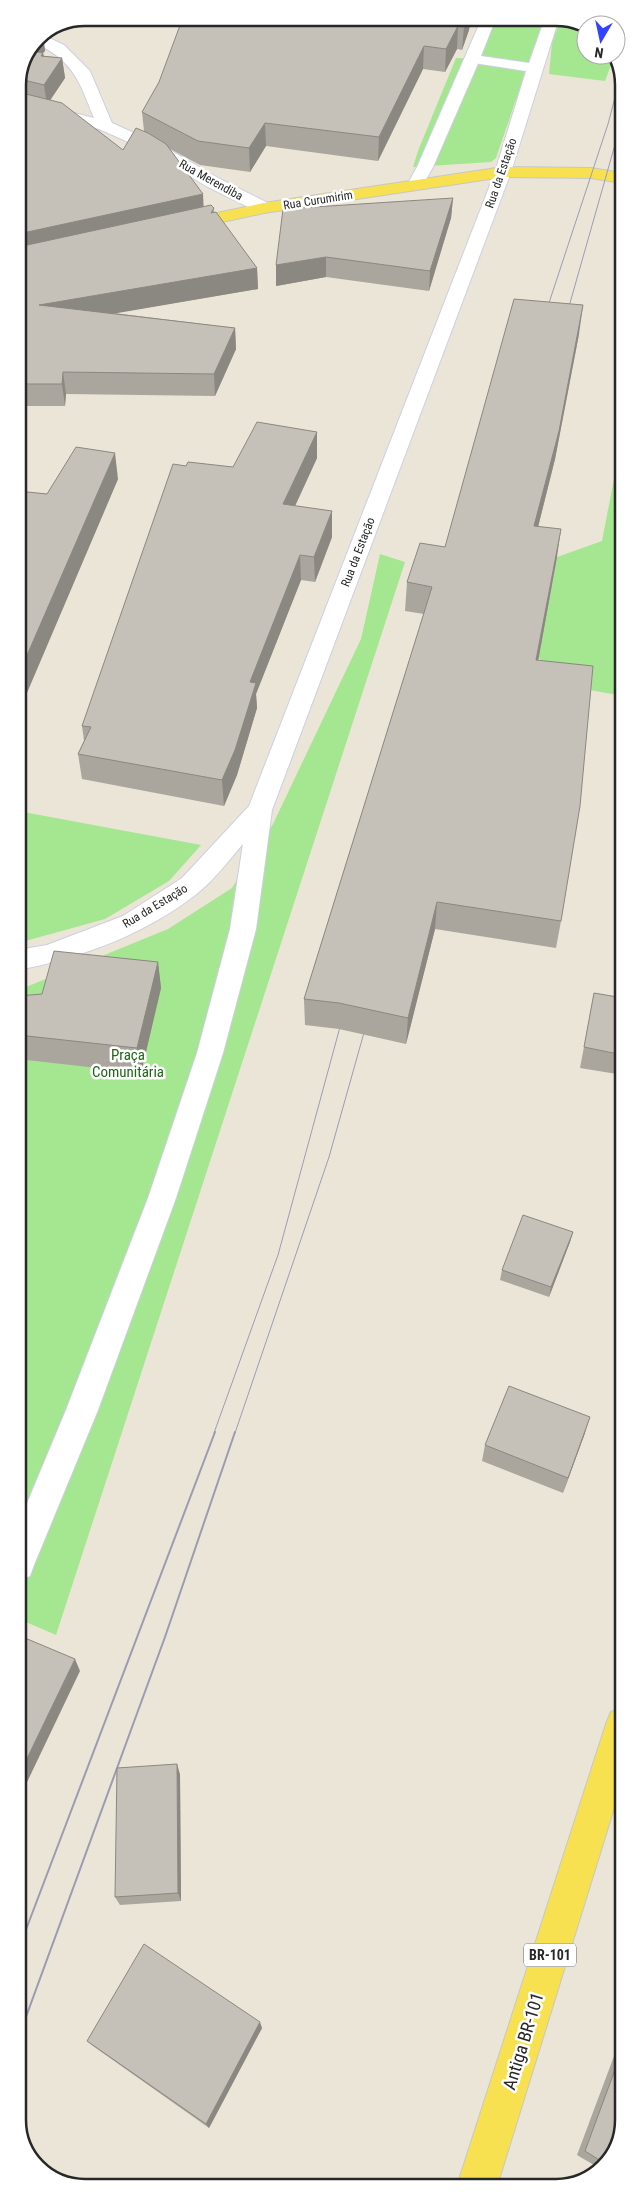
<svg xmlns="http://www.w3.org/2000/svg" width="641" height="2205" viewBox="0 0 641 2205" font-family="'Roboto Condensed',sans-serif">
	<rect width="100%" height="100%" fill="#ebe5d8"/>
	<g fill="#a5e690">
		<polygon points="494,18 544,18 496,158 491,162 413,167 418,151 456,58 475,59"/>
		<polygon points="561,18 586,28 586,55 613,55 614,57 605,81 549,74 552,43"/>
		<polygon points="622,437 623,696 562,685 538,657 557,557 602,541"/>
		<polygon points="380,554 405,562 56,1635 19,1619 18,987 26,987 168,929 232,888 273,824 361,639"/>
		<polygon points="18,811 201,845 169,881 105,919 18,943"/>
	</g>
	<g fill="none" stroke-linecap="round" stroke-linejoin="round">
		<g stroke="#cdcfe2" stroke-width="2">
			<polygon id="pedestrian" points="472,54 477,56 480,59 433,167 421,189 409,189 407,185 417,167 464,59 467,56"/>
		</g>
		<g stroke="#cdcfe2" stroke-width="2">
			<g id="minor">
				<path d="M482,18H496L481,56L529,63L545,18H559L511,172L272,810L256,929L223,1053L176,1198L98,1410L34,1565L30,1576L18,1581V1525L66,1410L148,1198L197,1053L230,929L243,844C229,860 215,879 199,892C148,933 82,958 18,970V950L47,945L123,916L182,878L249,806L495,172L526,71L467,62L464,59Z"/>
				<path d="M43,35L64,45L90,71L112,123L163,146L218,178L270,204L273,208L270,212H258L206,186L151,152L99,129L44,115L42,112L44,109L50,107L94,118C79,81 74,61 35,43L38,37Z"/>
			</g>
		</g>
		<g stroke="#c7c7c7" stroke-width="2">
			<g id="primary">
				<polygon points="503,167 591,168 622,173 622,183 591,178 503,177 264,213 185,230 179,229 176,225 179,221 264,203"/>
				<polygon points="623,1707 623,1779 497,2186 457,2186 606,1724 611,1712"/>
			</g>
		</g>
		<use href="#pedestrian" fill="#fff" fill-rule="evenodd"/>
		<use href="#minor" fill="#fff" fill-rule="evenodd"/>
		<use href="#primary" fill="#f8e150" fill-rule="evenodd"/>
		<g stroke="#9b9cb3" stroke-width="1">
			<polyline points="545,315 608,124 622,71"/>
			<polyline points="566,317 622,120"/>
			<polyline points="214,1433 278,1255 343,1016"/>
			<polyline points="235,1433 329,1157 367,1022"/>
		</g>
		<g stroke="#9b9cb3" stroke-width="2">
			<polyline points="19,1948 215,1432"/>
			<polyline points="19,2036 165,1637 235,1432"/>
		</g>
	</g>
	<g fill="#aaa69e">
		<polygon points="471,18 469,30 462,50 457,49 445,72 423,69 378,161 266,146 250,172 200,165 170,149 203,207 214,208 214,212 257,268 258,289 114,313 235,328 236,349 215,396 66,394 65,406 18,406 18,85 38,37 43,35 45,51 43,53 44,56 62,58 65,78 50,100 123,150 144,131 142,112"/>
		<polygon points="453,198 451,218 429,291 326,277 276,286 276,265"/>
		<polygon points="579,334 555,459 538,527 557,557 538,661 561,921 556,948 435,929 406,1044 339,1029 305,1025 304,999 424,614 405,611 407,582 445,547"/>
		<polygon points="317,432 317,458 295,506 332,537 315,582 301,580 256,694 257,708 237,775 224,806 82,779 78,754 84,741 82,726 186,466 233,467"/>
		<polygon points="118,479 23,702 18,701 18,491 47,494"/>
		<polygon points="158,962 161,988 141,1073 18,1059 18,996 42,994"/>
		<polygon points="594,993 623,998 623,1075 580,1068"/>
		<polygon points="573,1232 570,1242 549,1297 500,1280 502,1270"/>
		<polygon points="585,1433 563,1493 482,1461 485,1445"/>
		<polygon points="177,1764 180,1775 181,1901 120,1905 115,1897"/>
		<polygon points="262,2028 209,2128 93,2046 87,2041"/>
		<polygon points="623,2032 624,2120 609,2161 599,2168 577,2155"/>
	</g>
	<g fill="#8b8781">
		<polygon points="467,18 471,18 469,30 462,50 464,27"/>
		<polygon points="458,26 457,49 445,72 446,49"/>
		<polygon points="43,35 45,51 43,53 46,73 28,59 37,38"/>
		<polygon points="424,46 423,69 378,161 379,137"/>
		<polygon points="62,58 65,78 47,105 44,85"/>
		<polygon points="265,123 266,146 250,172 249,148"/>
		<polygon points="203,194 204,214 18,255 18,234"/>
		<polygon points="453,198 451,218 429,291 430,271"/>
		<polygon points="326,257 326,277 276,286 276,265"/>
		<polygon points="257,268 258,289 42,326 39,305"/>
		<polygon points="583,305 579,334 555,459 531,555 534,526"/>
		<polygon points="235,328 236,349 215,396 214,374"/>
		<polygon points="63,372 66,394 65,406 62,384"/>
		<polygon points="317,432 317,458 284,530 283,504"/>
		<polygon points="115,453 118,479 23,702 18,676"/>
		<polygon points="332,511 332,537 315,582 314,557"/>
		<polygon points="561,529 557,557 533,689 536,660"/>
		<polygon points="300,555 301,580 256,694 257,708 237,775 224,806 222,780 250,682"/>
		<polygon points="437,902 435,929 406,1044 408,1018"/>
		<polygon points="158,962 161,988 141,1073 137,1048"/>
		<polygon points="573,1232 570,1242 549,1297 551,1287"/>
		<polygon points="590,1417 585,1433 563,1493 568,1478"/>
		<polygon points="75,1659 80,1671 19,1799 19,1775"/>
		<polygon points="177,1764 180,1775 181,1901 178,1893"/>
		<polygon points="260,2022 262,2028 209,2128 206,2124"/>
	</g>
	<g fill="#c6c1b8" stroke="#8b8781">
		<polygon points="186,18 467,18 464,27 458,26 446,49 424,46 379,137 265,123 249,148 198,141 142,112 159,82 179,28"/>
		<polygon points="32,51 43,53 41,56 62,58 44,85 20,79"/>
		<polygon points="18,92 62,103 123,150 136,128 148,133 166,144 203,194 18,234"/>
		<polygon points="453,198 430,271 326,257 276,265 283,209"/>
		<polygon points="211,205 214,208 211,213 216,212 257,268 39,305 235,328 214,374 63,372 62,384 18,384 18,247"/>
		<polygon points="514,299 583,305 559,431 534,526 561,529 536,660 593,666 580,806 561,921 437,902 408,1018 339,1003 304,999 432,587 407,582 420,543 445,547"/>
		<polygon points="257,422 317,432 283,504 332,511 314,557 300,555 250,682 256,683 235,750 222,780 78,754 91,727 82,726 173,464 186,466 188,462 233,467"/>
		<polygon points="76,447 115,453 18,676 18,491 47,494"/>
		<polygon points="54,951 158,962 137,1048 18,1035 18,996 42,994"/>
		<polygon points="594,993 623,998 623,1055 584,1047"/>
		<polygon points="523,1215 573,1232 551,1287 502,1270"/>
		<polygon points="509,1386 590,1417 568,1478 485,1445"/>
		<polygon points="25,1638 75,1659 19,1775 19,1651"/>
		<polygon points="177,1764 178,1893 115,1897 117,1768"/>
		<polygon points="144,1944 260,2022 206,2124 87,2041"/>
		<polygon points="623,2048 624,2120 609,2161 606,2164 585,2151"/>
	</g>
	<g text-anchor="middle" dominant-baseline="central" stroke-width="5" stroke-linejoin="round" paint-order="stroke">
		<g font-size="12" fill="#282828" stroke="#fff">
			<text transform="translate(501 173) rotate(-71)">Rua da Estação</text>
			<text transform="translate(211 180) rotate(29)">Rua Merendiba</text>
			<text transform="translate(318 200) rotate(-9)">Rua Curumirim</text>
			<text transform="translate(358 552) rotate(-69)">Rua da Estação</text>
			<text transform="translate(155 906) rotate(-31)">Rua da Estação</text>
		</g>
		<rect fill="#fff" stroke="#686868" stroke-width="1" x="524" y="1943.5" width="52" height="23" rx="4"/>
		<g font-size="14" font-weight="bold" fill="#282828">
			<text x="550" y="1955">BR-101</text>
		</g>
		<g font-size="15" fill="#1e6715" stroke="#fff">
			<text x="128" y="1055">Praça<tspan x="128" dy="17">Comunitária</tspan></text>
		</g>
		<g font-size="18" fill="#282828" stroke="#fff">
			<text transform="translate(523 2041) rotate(-73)">Antiga BR-101</text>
		</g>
	</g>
	<path d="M0 0H641V2205H0ZM85 26H556A59 59 0 0 1 615 85V2120A59 59 0 0 1 556 2179H85A59 59 0 0 1 26 2120V85A59 59 0 0 1 85 26Z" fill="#fff" fill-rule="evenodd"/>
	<path fill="none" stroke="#282828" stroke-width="2.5" d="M85 26H556A59 59 0 0 1 615 85V2120A59 59 0 0 1 556 2179H85A59 59 0 0 1 26 2120V85A59 59 0 0 1 85 26Z"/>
	<g transform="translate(601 40) rotate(189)"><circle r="24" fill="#ffffff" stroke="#a9a9a9"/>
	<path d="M0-4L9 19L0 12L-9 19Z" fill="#3143ff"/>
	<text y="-8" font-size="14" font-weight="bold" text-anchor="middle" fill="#282828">N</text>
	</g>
</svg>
